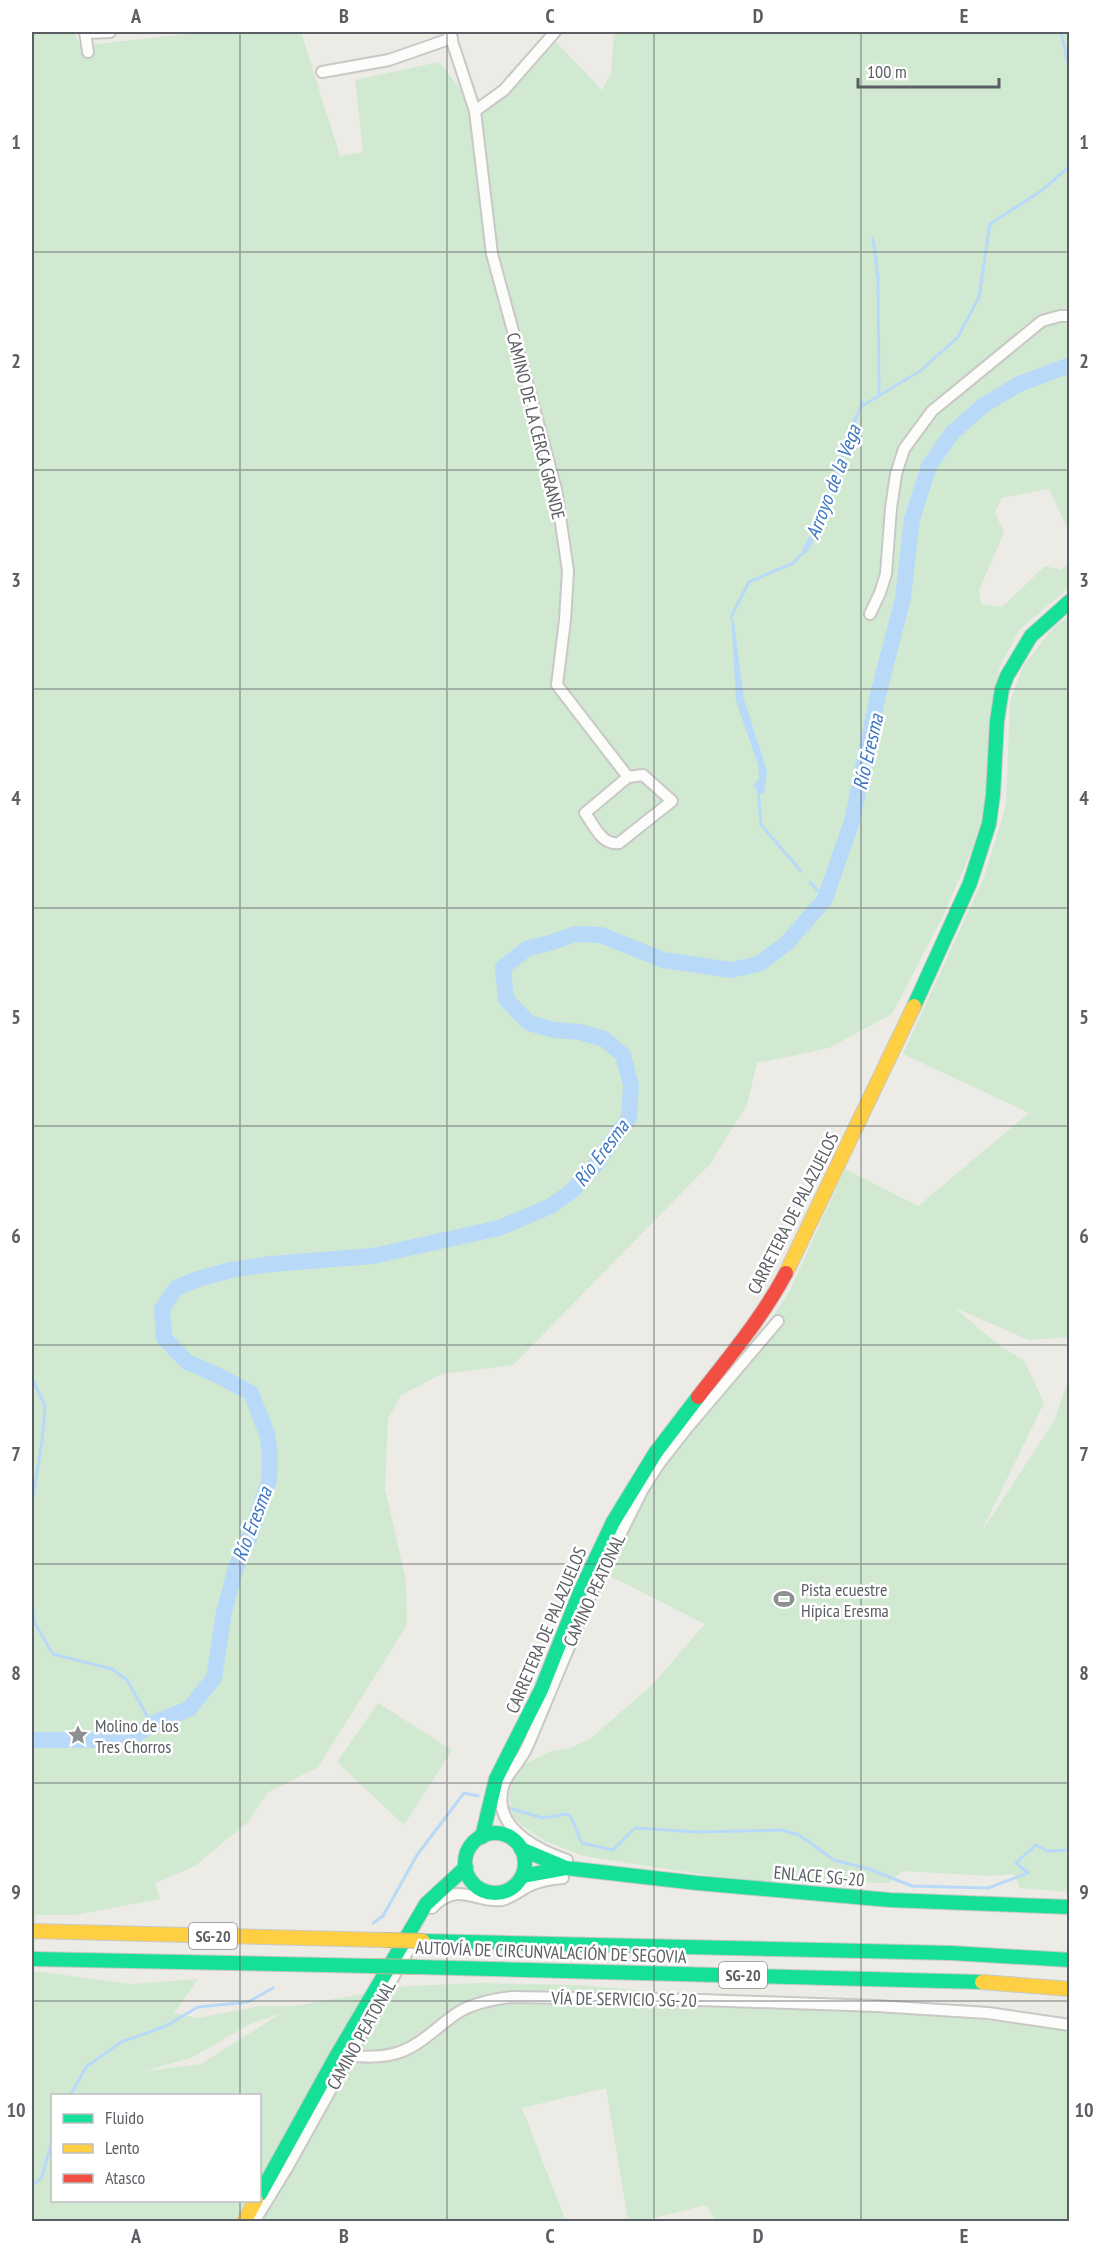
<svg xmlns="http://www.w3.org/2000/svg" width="1101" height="2253" viewBox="0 0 1101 2253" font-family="'PT Sans Narrow',sans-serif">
	<rect width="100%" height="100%" fill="#ecebe6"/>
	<g fill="#d2e9d1" fill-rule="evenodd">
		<path d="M32,32H74L80,46L205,32H301L340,156L363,152L355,80L439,62L468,99L488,109L556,42L602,90L611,73L614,32H1069V532L1049,489L1002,498L995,512L1004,533L979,590L981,604L1002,607L1045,566L1061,570L1069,562V588L1020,629L1000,666L991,709L988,792L981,829L942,918L892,1014L829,1048L757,1063L747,1105L710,1164L513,1365L442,1374L401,1395L388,1419L385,1489L406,1580L407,1625L318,1767L267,1793L248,1822L195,1866L155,1883L160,1899L75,1915H36L34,1971L131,1984L198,1979L174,2013L198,2018L261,2006H296L407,1986L480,1983L577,1985L1031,2024L1069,2032V2221L716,2222L706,2205L642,2221H628L606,2088L522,2108L566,2221L32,2222ZM283,2012L201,2064L144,2071L191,2058L248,2025ZM52,2096H260V2200H52Z"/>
		<polygon points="1069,616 1069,1337 1029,1340 955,1308 1001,1347 1024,1360 1044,1403 980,1534 1054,1421 1069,1378 1069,1892 1020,1888 1014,1874 990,1876 902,1871 889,1883 752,1882 583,1856 545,1841 522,1826 512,1815 509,1795 514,1777 523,1765 552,1751 571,1748 591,1738 651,1686 705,1624 606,1574 643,1489 735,1374 789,1292 845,1169 918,1206 1029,1113 903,1054 984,877 1006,805 1010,701 1024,665 1053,628"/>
		<polygon points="378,1703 452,1750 404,1825 337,1762"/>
	</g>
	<g fill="#b8daf8">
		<path d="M864,397C860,417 851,435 845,454C841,465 840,476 837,486C829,510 819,533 806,554L802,549L817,524L831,484L844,438Z"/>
		<polygon points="731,615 734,622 744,699 767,771 765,790 762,795 753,785 759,779 758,765 736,701"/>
	</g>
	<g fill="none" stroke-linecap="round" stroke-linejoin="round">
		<g stroke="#b8daf8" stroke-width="3">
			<polyline points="1061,32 1070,72"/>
			<polyline points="873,238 878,278 879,394"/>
			<polyline points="862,406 920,371 958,337 979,297 990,224 1041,191 1070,166"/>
			<polyline points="731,617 749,582 793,563 807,549"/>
			<polyline points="758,789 761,825 801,871"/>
			<polyline points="810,882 825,899"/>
			<polyline points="32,1378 45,1406 42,1441 32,1504"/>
			<polyline points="32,1596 34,1622 53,1654 112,1669 127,1680 152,1725"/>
			<polyline points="506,1807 543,1818 567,1814 571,1817 582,1843 613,1850 635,1828 698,1832 782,1830 799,1835 834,1860 869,1869 912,1886 988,1888 1028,1873 1016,1863 1036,1845 1047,1851 1067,1850 1070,1843"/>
			<polyline points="373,1923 383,1916 417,1855 464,1793 478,1796"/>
			<polyline points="70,2096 86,2067 121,2042 164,2027 198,2007 248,2002 273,1988"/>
			<polyline points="32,2186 42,2177 52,2140"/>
		</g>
		<polyline stroke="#b8daf8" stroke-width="16" points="32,1740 108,1740 134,1736 158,1721 189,1709 214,1678 224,1612 236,1567 251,1533 269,1481 270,1455 267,1434 251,1393 217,1375 187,1362 164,1338 162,1309 176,1288 198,1279 231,1270 271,1264 373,1256 499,1228 551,1206 573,1190 595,1165 629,1118 631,1085 623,1055 604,1039 580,1032 554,1030 529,1023 506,999 503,967 528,948 550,943 575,934 601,935 663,960 731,970 759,964 787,943 825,899 852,821 878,695 903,598 912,519 929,466 953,432 984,405 1019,384 1070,365"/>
		<g stroke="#c8c8c6" stroke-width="14">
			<g id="street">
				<polyline points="85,32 88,52"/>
				<path d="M449,32L475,111L492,254L556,489L568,571L565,620L557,685L628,777L585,813C594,825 602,846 619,843L672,801L643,775L628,777"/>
				<polyline points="86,33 110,32"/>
				<polyline points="322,72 389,60 452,38"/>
				<polyline points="475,111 504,90 555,32"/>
				<polyline points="870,614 880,593 886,574 891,508 896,474 904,449 932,411 1042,321 1060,316 1070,316"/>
				<path d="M567,1860C536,1849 492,1828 503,1787C506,1775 514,1769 520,1759C525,1753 528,1745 531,1738L594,1587L643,1489L659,1464L688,1427L778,1321"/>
				<path d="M432,1908C458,1880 474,1903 502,1900C512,1898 522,1889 531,1885C542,1880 552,1879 563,1878"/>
				<path d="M337,2055C356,2056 378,2059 397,2053C421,2046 438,2025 459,2012C474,2003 494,1999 512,1997L700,2000L877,2006L988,2013L1070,2025"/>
				<polyline points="254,2222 287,2168 414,1940"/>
			</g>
		</g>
		<g stroke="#c8c9c8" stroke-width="16">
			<g id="fast">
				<polyline points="914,1006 970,883 989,824 993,795 997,721 1002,689 1007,676 1031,636 1070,601"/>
				<circle cx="495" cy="1863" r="30"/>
				<polyline points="482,1837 496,1779 541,1690 580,1592 613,1522 656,1452 698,1397"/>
				<polyline points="521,1849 566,1868"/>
				<polyline points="522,1876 566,1868 697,1883 890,1900 1070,1907"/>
				<polyline points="423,1941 951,1953 1070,1960"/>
				<polyline points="32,1959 373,1966"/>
				<polyline points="417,1967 982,1982"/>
				<polyline points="260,2194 337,2055 426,1904 466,1867"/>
			</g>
		</g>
		<g stroke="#c8c9c8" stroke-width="16">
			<g id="slow">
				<polyline points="786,1273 914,1006"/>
				<polyline points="32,1931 383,1940"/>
				<polyline points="982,1982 1070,1989"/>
				<polyline points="244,2222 256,2200"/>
			</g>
		</g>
		<g stroke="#c8c9c8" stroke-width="16">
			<path id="jam" d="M698,1397C729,1357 762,1318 786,1273"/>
		</g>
		<use href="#street" stroke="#fcfcfb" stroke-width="10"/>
		<use href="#fast" stroke="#16e098" stroke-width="14"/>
		<use href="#slow" stroke="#ffcf43" stroke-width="14"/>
		<use href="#jam" stroke="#f24e42" stroke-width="14"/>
		<g stroke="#c4b792" stroke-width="16" stroke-linecap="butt">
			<polyline id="fast-bridge" points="373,1966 417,1967"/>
		</g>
		<g stroke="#c4b792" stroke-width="16" stroke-linecap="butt">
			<polyline id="slow-bridge" points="383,1940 423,1941"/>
		</g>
		<use href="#fast-bridge" stroke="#16e098" stroke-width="14"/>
		<use href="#slow-bridge" stroke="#ffcf43" stroke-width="14"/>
	</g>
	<path fill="none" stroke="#5b5f64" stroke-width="1.5" stroke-opacity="0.55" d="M240,32V2096M447,32V2222M654,32V2222M861,32V2222M32,252H1070M32,470H1070M32,689H1070M32,908H1070M32,1126H1070M32,1345H1070M32,1564H1070M32,1783H1070M32,2001H1070M240,2200V2222"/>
	<defs>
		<g id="stadium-bare" transform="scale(1.62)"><path d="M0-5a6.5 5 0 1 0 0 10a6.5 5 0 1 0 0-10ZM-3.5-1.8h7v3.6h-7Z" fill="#8e9092" stroke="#fff" stroke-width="2.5" paint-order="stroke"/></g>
		<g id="sight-bare" transform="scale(1.62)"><path d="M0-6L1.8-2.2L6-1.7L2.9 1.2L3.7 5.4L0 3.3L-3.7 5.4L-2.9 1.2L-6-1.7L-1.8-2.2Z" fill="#8e9092" stroke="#fff" stroke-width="2.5" paint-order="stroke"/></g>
	</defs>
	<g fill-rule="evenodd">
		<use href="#stadium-bare" x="784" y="1599"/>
		<use href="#sight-bare" x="78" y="1735"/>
	</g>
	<g text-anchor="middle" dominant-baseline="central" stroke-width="5" stroke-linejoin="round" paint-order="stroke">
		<g fill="#fff" stroke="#8c8f92" stroke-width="1.5">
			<rect x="189" y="1923" width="48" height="26" rx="4.5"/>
			<rect x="719" y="1962" width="48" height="26" rx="4.5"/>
		</g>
		<g font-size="16" font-weight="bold" fill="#5b5f64">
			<text x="213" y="1936">SG-20</text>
			<text x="743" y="1975">SG-20</text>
		</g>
		<g font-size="18" fill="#5b5f64" stroke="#fff">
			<text transform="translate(536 426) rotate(76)">CAMINO DE LA CERCA GRANDE</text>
			<text transform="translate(793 1213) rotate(-63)">CARRETERA DE PALAZUELOS</text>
			<text transform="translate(594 1590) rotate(-65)">CAMINO PEATONAL</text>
			<text transform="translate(546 1630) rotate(-67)">CARRETERA DE PALAZUELOS</text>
			<text transform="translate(819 1876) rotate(5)">ENLACE SG-20</text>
			<text transform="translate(551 1952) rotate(2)">AUTOVÍA DE CIRCUNVALACIÓN DE SEGOVIA</text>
			<text transform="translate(624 1999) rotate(1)">VÍA DE SERVICIO SG-20</text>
			<text transform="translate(361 2035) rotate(-61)">CAMINO PEATONAL</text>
		</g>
		<g font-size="18" fill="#5b5f64" stroke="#fff" text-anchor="start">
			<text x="801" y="1589">Pista ecuestre<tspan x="801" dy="21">Hípica Eresma</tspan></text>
			<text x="95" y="1725">Molino de los<tspan x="95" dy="21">Tres Chorros</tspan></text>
		</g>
		<g font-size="20" font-style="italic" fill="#3b76c1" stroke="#fff">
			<text transform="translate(833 482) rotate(-69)">Arroyo de la Vega</text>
			<text transform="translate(868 752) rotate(-77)">Río Eresma</text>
			<text transform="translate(601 1153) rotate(-53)">Río Eresma</text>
			<text transform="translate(252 1524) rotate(-69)">Río Eresma</text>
		</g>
	</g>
	<rect width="1101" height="2253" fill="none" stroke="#ffffff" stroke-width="66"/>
	<rect x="51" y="2094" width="210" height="108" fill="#ffffff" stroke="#bdbfc1" stroke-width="1.5"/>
	<rect x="63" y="2114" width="30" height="9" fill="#16e098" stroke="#bdbfc1" stroke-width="1.5"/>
	<text x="105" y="2124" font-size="18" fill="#5b5f64">Fluido</text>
	<rect x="63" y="2144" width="30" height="9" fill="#ffcf43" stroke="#bdbfc1" stroke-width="1.5"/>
	<text x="105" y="2154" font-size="18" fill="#5b5f64">Lento</text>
	<rect x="63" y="2174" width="30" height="9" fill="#f24e42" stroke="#bdbfc1" stroke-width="1.5"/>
	<text x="105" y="2184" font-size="18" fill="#5b5f64">Atasco</text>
	<path d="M858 78v9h141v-9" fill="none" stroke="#5b5f64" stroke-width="3"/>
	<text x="867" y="78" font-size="18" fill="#5b5f64" stroke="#ffffff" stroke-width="4.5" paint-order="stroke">100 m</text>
	<rect x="33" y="33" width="1035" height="2187" fill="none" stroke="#5b5f64" stroke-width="2"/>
	<g font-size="20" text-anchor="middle" font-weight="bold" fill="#5b5f64">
		<text x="136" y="23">A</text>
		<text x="344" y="23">B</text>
		<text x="550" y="23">C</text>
		<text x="758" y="23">D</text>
		<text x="964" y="23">E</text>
		<text x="16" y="149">1</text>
		<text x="1084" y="149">1</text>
		<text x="16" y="368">2</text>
		<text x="1084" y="368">2</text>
		<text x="16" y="587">3</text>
		<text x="1084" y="587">3</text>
		<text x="16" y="805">4</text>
		<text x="1084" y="805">4</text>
		<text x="16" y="1024">5</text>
		<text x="1084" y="1024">5</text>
		<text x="16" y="1243">6</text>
		<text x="1084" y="1243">6</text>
		<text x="16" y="1461">7</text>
		<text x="1084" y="1461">7</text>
		<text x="16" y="1680">8</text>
		<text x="1084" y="1680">8</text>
		<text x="16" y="1899">9</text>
		<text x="1084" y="1899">9</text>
		<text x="16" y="2117">10</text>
		<text x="1084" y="2117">10</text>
		<text x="136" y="2243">A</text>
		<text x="344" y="2243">B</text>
		<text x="550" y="2243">C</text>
		<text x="758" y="2243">D</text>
		<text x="964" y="2243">E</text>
	</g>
</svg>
